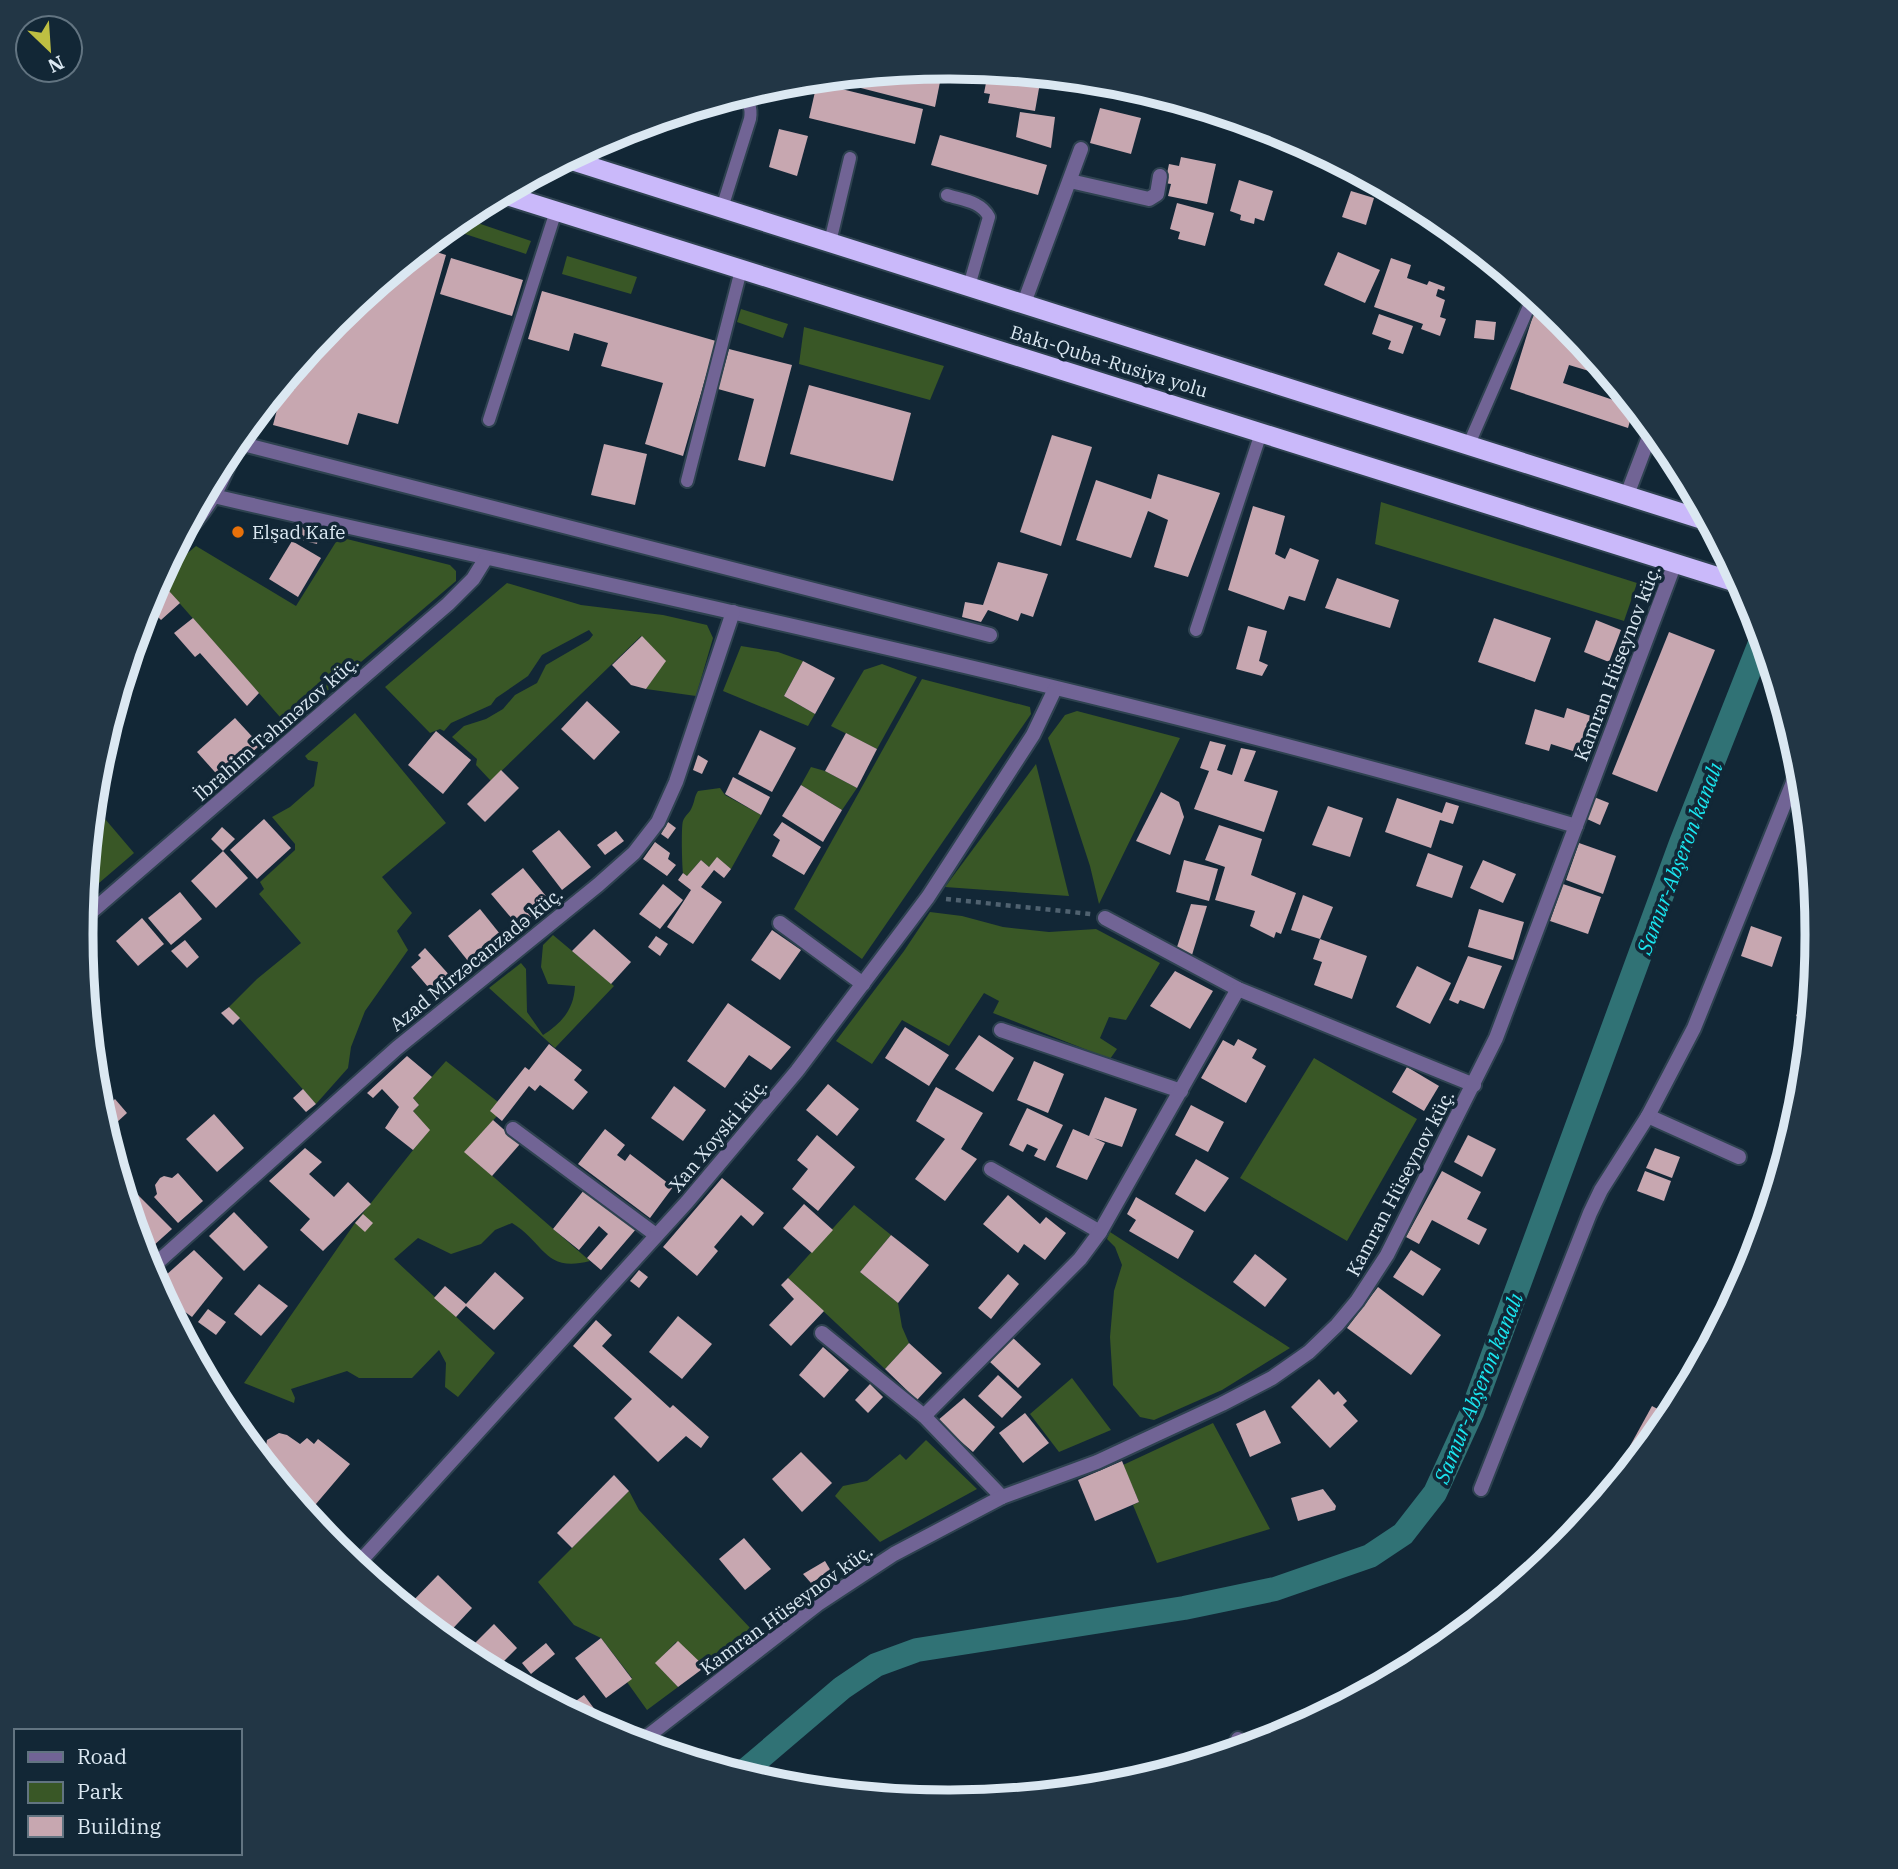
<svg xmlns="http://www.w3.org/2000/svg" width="1898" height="1869" viewBox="0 0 1898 1869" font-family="'IBM Plex Serif',serif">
	<rect width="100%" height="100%" fill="#122736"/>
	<g fill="#395726">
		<polygon points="463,218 531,241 526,254 459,232"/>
		<polygon points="567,256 637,277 631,294 562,274"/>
		<polygon points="741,309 788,324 783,338 737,322"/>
		<polygon points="804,327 944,366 930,400 799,364"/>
		<polygon points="1381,502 1637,583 1624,621 1375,544"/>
		<polygon points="339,537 450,565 456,571 456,581 287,725 159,580 162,575 196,546 296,606"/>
		<polygon points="507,583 581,605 663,615 707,625 713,638 696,696 646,689 665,661 641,636 491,781 476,765 477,759 452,737 464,726 486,719 503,709 515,695 537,683 546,665 589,640 593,635 589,630 542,655 528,676 496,698 491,705 451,723 444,731 440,729 430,733 385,687"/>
		<polygon points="741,646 778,652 803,661 784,696 815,714 808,726 723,691"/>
		<polygon points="882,664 917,677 877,749 831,726 864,670"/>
		<polygon points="922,679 1030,707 1031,714 862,959 794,909"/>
		<polygon points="1077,711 1180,738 1099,904 1090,866 1048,738 1065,715"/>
		<polygon points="355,713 446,823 382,877 412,913 397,931 408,950 365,1011 351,1047 348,1068 316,1104 229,1007 257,979 301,943 259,894 264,889 260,882 295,850 295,844 272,817 290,807 314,786 318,762 308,760 305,756"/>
		<polygon points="1036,764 1069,896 945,887"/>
		<polygon points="811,767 825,771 857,788 842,810 801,785"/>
		<path d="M720,788L725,795L761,815L731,869L717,858L709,867L701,860L687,876L683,873C682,865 681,826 683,821C685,815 690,813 692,807C695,801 694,797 698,791Z"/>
		<polygon points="94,806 134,853 85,895"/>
		<polygon points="930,912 962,916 1003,927 1049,932 1096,929 1160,963 1126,1020 1109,1017 1100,1038 1117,1049 1110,1059 993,1013 999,1001 984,993 949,1046 902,1020 872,1064 836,1041 904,951"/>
		<path d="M553,935L614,986L555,1048L489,988L521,963L526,969L527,1012L543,1035C562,1023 574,1009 575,986L548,984L541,967L543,945Z"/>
		<polygon points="1314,1058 1417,1119 1347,1241 1240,1178"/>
		<path d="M446,1061L498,1102L497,1116L465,1152L590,1261C544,1273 545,1243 512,1223L495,1230L481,1244L451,1254L418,1238L394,1259L495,1353L458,1397L445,1387L446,1363L439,1350L412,1378H359L347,1371L291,1389L295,1398L294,1403L244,1383L355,1223L429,1130L413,1111L419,1105L413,1098Z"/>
		<polygon points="854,1205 891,1235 860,1272 898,1303 902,1327 909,1343 885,1369 788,1278"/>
		<polygon points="1110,1232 1290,1348 1222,1390 1154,1420 1140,1417 1113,1385 1110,1337 1114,1291 1122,1265 1115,1247 1107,1239"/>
		<polygon points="1072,1378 1111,1430 1059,1452 1030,1414"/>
		<polygon points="1213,1423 1270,1529 1157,1563 1133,1505 1139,1502 1123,1465"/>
		<polygon points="926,1440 977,1489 880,1542 835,1496 843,1486 867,1481 900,1454 906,1460"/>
		<polygon points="629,1491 639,1510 752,1630 705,1667 676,1642 656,1663 678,1687 647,1710 627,1682 632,1678 601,1638 574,1625 538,1582"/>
	</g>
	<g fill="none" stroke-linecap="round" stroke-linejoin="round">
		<polyline stroke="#307275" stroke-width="24" points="741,1774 842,1688 876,1665 917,1650 1184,1608 1275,1589 1370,1556 1403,1534 1435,1493 1472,1412 1681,843 1762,638"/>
	</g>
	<g fill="#c7a7b0">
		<polygon points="928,69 942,72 935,107 853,86 856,76"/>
		<polygon points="997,71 1041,77 1035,111 988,103 990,94 984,93 987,78 993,79"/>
		<polygon points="1083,80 1119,83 1125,85 1122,95"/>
		<polygon points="817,83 923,109 915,144 809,118"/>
		<polygon points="1100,108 1141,118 1131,154 1090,143"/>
		<polygon points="1020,112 1055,117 1051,148 1016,137"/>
		<polygon points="1266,128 1282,133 1308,147 1305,155 1262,140"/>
		<polygon points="779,129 808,136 797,176 769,167"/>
		<polygon points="940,135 1047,165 1038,195 931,165"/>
		<polygon points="1181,157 1216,164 1207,204 1168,196 1171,184 1165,183 1169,164 1179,166"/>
		<polygon points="1239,180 1273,191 1264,221 1255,218 1254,224 1240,220 1241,215 1230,211"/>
		<polygon points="1351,191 1374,198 1366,225 1342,217"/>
		<polygon points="1177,203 1214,213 1205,246 1178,239 1180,232 1170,229"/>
		<polygon points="424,248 446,255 398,424 358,413 348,445 273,425 283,387 294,390 303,360 336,320"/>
		<polygon points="1338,252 1380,270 1365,303 1324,285"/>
		<polygon points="451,258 523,280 512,316 440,294"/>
		<polygon points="1391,258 1411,265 1407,278 1427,285 1429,281 1445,287 1444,291 1438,289 1436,296 1445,300 1440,317 1446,319 1440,336 1421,329 1423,324 1374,307"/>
		<polygon points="542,291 716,341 683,456 645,444 663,383 601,366 608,343 574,333 569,351 528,339"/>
		<polygon points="1536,306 1550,310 1563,321 1609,377 1569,365 1563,383 1634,407 1628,428 1510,389"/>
		<polygon points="1379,314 1413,326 1403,354 1388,349 1391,341 1372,334"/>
		<polygon points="1476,320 1496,322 1494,340 1474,338"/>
		<polygon points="729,349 792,365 765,467 738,460 754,399 718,389"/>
		<polygon points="809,385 911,413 893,481 790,454"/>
		<polygon points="1052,435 1092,447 1061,546 1020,532"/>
		<polygon points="604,444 647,454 635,505 591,495"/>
		<polygon points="1158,474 1220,493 1188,577 1154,567 1168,520 1148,511 1131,558 1076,540 1096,480 1151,499"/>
		<polygon points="1253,506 1285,516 1275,554 1285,559 1290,548 1319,560 1305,601 1289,596 1284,610 1228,590"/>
		<polygon points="301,527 319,532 317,544 300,540"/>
		<polygon points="292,541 321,558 298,597 269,579"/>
		<polygon points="998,562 1048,574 1033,617 1021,613 1018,621 988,610 981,622 962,617 965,602 983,605"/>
		<polygon points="1337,578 1399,600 1390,628 1325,608"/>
		<polygon points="159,580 180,603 161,620 153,612 141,623 147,602"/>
		<polygon points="193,618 259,693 247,706 200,653 195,657 174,633"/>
		<polygon points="1494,618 1551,638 1535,682 1478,662"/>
		<polygon points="1596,620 1621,630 1609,662 1584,652"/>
		<polygon points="1248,626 1267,631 1259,661 1268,665 1262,676 1236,669"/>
		<polygon points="1669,632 1715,650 1657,792 1612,774"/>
		<polygon points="642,636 666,661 646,689 631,685 612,665"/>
		<polygon points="803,661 835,678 815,714 784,696"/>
		<polygon points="122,685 130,694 116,705"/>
		<polygon points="587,701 620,732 594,760 561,729"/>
		<polygon points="1567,708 1591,716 1579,753 1551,744 1549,751 1525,744 1535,709 1564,718"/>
		<polygon points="235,718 260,745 222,780 197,752"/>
		<polygon points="760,730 796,748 772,792 738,774"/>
		<polygon points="436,731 471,760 443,794 408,765"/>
		<polygon points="846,733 877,749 857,788 825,771"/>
		<polygon points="1210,741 1226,745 1217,770 1232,775 1241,748 1256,751 1244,781 1278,791 1264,832 1194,809 1209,771 1200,768"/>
		<polygon points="698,755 708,761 702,774 693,770"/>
		<polygon points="501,770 519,788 485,822 467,804"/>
		<polygon points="733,777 770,797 761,815 725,794"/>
		<polygon points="801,785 842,810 823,842 782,816"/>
		<polygon points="1161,792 1179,802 1184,817 1170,855 1136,841"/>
		<polygon points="1594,797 1609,803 1600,825 1587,819"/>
		<polygon points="1397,798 1442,813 1446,802 1459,806 1453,824 1440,820 1431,848 1385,832"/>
		<polygon points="1328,806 1363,818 1350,857 1312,845"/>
		<polygon points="264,819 291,848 257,879 230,850"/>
		<polygon points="668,822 676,828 668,839 661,834"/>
		<polygon points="782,822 821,847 804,875 772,856 780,840 773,835"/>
		<polygon points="1219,825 1262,839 1251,875 1296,893 1281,934 1276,932 1274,938 1250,926 1255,911 1215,900 1225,867 1205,860"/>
		<polygon points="222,827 235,839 223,851 211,839"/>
		<polygon points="559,830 591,867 562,890 532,851"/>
		<polygon points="616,831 624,841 605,855 597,845"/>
		<polygon points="655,842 670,853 668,859 676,865 667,876 643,859"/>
		<polygon points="1579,843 1616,856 1603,894 1566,880"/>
		<polygon points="223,851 248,878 216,908 191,881"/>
		<polygon points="1428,853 1463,866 1452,898 1416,886"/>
		<polygon points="717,857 731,869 724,878 714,870 701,887 722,902 693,944 667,927 691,890 678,880 683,873 687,876 701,860 709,867"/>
		<polygon points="1184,860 1218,869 1209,901 1176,892"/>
		<polygon points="1483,860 1516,874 1503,903 1470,888"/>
		<polygon points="523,868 550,901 519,927 491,894"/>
		<polygon points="663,884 683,900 660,929 639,914"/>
		<polygon points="1563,884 1601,897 1588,934 1550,921"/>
		<polygon points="180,892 202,919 171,945 148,918"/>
		<polygon points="1303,895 1333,907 1320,939 1291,930"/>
		<polygon points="1191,904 1207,906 1192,955 1177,947"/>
		<polygon points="480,909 504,939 472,966 448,936"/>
		<polygon points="1479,909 1524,922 1513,960 1468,947"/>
		<polygon points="142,918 164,944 138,966 116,941"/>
		<polygon points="1751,926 1782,937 1772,967 1741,956"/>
		<polygon points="594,929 631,962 611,984 572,951"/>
		<polygon points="772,930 801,950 780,980 751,960"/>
		<polygon points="656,936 668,944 660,956 648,947"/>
		<polygon points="1320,939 1367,956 1352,999 1314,985 1322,962 1313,959"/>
		<polygon points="185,940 199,957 187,968 171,951"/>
		<polygon points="425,948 452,978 434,994 411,967 421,958 418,955"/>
		<polygon points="1468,956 1502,966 1484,1009 1460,1000 1458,1004 1449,1000"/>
		<polygon points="1417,966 1451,983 1430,1024 1396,1007"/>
		<polygon points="1175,971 1213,991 1190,1029 1150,1006"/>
		<polygon points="1804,997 1811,1000 1808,1021 1796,1016"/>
		<polygon points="728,1003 791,1047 771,1070 749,1055 725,1088 687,1061"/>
		<polygon points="229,1007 240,1018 233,1025 221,1013"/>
		<polygon points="905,1027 949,1055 929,1086 885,1058"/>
		<polygon points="979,1035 1014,1058 993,1092 955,1069"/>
		<polygon points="1238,1039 1257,1049 1252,1058 1266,1066 1246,1103 1201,1078 1223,1040 1234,1046"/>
		<polygon points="549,1044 582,1070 574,1080 588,1092 573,1110 540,1085 535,1091 529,1086 502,1121 490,1111 525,1067 529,1070"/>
		<polygon points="407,1056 432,1077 413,1098 419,1105 413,1111 430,1130 413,1150 385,1128 399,1107 382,1089 373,1098 367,1093"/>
		<polygon points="1034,1061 1064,1074 1048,1113 1017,1100"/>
		<polygon points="1407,1067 1439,1086 1424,1111 1392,1092"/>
		<polygon points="828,1084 859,1109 837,1136 806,1110"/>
		<polygon points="674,1086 706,1110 683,1141 651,1118"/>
		<polygon points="936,1087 983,1113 961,1149 977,1159 945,1201 915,1179 945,1139 916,1121"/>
		<polygon points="303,1089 316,1104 306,1112 293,1098"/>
		<polygon points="1105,1097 1137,1109 1122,1147 1094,1138 1105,1143 1087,1180 1056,1167 1073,1129 1089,1136"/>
		<polygon points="115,1099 127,1113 115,1124 103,1110"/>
		<polygon points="1191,1105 1224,1122 1208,1152 1175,1135"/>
		<polygon points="1027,1108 1063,1125 1045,1161 1034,1156 1038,1149 1027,1144 1023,1152 1009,1145"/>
		<polygon points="214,1114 244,1148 217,1172 186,1139"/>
		<polygon points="493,1120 520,1144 492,1176 464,1152"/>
		<polygon points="605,1129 625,1145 617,1155 625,1161 630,1154 673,1187 650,1218 578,1164"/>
		<polygon points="817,1135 855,1167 818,1211 792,1189 808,1169 797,1160"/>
		<polygon points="1468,1135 1496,1149 1482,1177 1454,1162"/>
		<polygon points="305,1148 322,1162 309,1174 334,1197 348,1182 371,1204 323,1251 300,1230 310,1219 269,1181"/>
		<polygon points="1655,1148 1680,1157 1672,1178 1646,1168"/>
		<polygon points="1196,1159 1229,1178 1205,1212 1175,1194"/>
		<polygon points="1442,1171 1481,1192 1467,1219 1487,1229 1479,1245 1432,1220 1419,1244 1406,1237"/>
		<polygon points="1645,1171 1671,1181 1664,1201 1637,1191"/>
		<polygon points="178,1173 203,1201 178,1223 154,1197 157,1194 155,1185 160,1178 164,1176 172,1178"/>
		<polygon points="722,1178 764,1213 753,1226 741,1215 714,1247 718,1251 697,1276 663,1247"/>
		<polygon points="584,1190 637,1228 601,1270 587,1258 608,1234 599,1226 579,1250 553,1229"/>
		<polygon points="138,1195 172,1229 143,1255 128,1204"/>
		<polygon points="1008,1195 1040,1224 1046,1217 1066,1233 1045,1260 1024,1244 1018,1253 983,1224"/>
		<polygon points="1136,1197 1194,1231 1178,1259 1129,1231 1136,1220 1127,1214"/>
		<polygon points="804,1204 833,1230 812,1253 783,1228"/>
		<polygon points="234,1212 268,1247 244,1271 209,1236"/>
		<polygon points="363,1214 373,1223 365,1232 355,1223"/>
		<polygon points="891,1235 929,1265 898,1303 860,1272"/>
		<polygon points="194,1250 223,1278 192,1317 162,1295 156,1284"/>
		<polygon points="1411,1250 1441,1269 1423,1296 1393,1277"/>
		<polygon points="1255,1254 1287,1279 1265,1307 1233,1282"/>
		<polygon points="639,1270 648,1277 639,1288 630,1281"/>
		<polygon points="495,1272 524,1298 494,1330 466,1306 456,1317 434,1298 445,1286 466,1304"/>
		<polygon points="1008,1274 1019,1284 991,1319 978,1308"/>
		<polygon points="788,1278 824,1311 791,1346 769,1325 794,1299 781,1285"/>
		<polygon points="259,1284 288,1306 261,1336 234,1314"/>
		<polygon points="1378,1287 1441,1335 1411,1375 1347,1328"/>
		<polygon points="208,1309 226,1322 216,1335 198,1322"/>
		<polygon points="678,1316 712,1344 682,1379 649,1352"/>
		<polygon points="596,1320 612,1335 602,1346 670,1408 673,1405 709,1437 701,1448 686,1436 658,1462 614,1418 632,1399 573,1346"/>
		<polygon points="1012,1337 1041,1364 1018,1388 990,1362"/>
		<polygon points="909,1343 942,1373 917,1400 885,1369"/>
		<polygon points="823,1347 849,1370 824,1398 799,1375"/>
		<polygon points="998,1375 1022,1397 1002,1418 978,1396"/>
		<polygon points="1319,1379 1334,1395 1338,1391 1347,1401 1343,1405 1358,1421 1330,1448 1291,1407"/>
		<polygon points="870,1384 883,1397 868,1413 855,1400"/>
		<polygon points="964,1398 995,1427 973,1452 937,1421"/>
		<polygon points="1652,1406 1671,1416 1642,1452 1630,1446"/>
		<polygon points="1265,1410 1281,1443 1250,1457 1236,1424"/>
		<polygon points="1025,1413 1049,1443 1023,1463 999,1433"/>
		<polygon points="279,1433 287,1435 300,1444 307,1438 314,1444 318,1439 350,1464 310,1511 294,1498 280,1481 286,1474 267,1459 265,1452 267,1440"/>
		<polygon points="801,1452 832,1483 802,1512 772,1479"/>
		<polygon points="1122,1461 1139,1502 1095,1521 1078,1480"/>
		<polygon points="614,1475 629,1491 572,1548 557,1533"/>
		<polygon points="1323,1489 1336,1506 1335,1510 1298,1521 1291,1498"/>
		<polygon points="744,1538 771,1569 745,1590 719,1559"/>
		<polygon points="825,1561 831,1571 811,1583 803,1574"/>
		<polygon points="370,1568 387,1583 383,1588 365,1573"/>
		<polygon points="438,1575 472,1608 444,1638 407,1607"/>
		<polygon points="494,1624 517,1648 504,1661 511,1667 502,1675 464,1654"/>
		<polygon points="601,1638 632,1679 606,1698 575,1658"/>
		<polygon points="678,1641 705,1667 678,1687 655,1663"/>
		<polygon points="546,1643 555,1654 531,1674 522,1663"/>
		<polygon points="584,1695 610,1730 607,1731 565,1709"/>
	</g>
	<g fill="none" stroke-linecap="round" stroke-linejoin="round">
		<g stroke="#2e4250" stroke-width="16">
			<g id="service">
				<path d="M947,195C962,200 981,201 989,217L969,286"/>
				<path d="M722,208L750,119C752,107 749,101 738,96"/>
				<polyline points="830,242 850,158"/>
				<polyline points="489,420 556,211"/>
				<polyline points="1469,444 1533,297"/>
				<polyline points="687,481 741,270"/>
				<polyline points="1196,630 1261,433"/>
			</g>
		</g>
		<g stroke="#2e4250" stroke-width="18">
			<g id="minor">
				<polyline points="1070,181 1149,199 1157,194 1160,176"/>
				<polyline points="1024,303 1081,149"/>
				<polyline points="235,442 990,635"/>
				<path d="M205,494C380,535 556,572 731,612C1014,676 1298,744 1576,826"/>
				<polyline points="1627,495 1652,429"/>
				<polyline points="1105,918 1238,989 1474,1085"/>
				<polyline points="82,920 448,604 473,579 486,558"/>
				<polyline points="780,923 863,984"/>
				<polyline points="1001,1030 1181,1091"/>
				<polyline points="1648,1116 1739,1157"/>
				<polyline points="513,1129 656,1235"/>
				<polyline points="991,1169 1100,1232"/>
				<polyline points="149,1270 397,1048 598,885 634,853 658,822 676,782 733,612"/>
				<polyline points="822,1333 924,1416 1002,1497"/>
				<polyline points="924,1416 1080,1259 1100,1232 1238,989"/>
				<polyline points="1481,1489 1590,1213 1601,1190 1648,1116 1694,1028 1800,765"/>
				<polyline points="356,1566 687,1202 797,1071 928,897 1033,735 1055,689"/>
				<polyline points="1238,1739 1244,1748"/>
				<polyline points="639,1743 818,1604 894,1554 1002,1497 1097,1462 1222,1404 1272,1378 1309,1352 1337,1325 1357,1301 1387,1255 1496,1038 1675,563"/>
			</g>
		</g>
		<g stroke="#2e4250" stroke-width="18">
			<path id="tertiary" d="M183,535C214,504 224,478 239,438"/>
		</g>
		<g stroke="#2e4250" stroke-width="23">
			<g id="trunk">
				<polyline points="567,159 1707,521"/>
				<polyline points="502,194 1741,584"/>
			</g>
		</g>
		<polyline stroke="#506270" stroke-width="4.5" stroke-dasharray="5 5" stroke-linecap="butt" points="946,899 1091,914"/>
		<use href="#service" stroke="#716495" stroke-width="12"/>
		<use href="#minor" stroke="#716495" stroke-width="14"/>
		<use href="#tertiary" stroke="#716495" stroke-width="14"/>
		<use href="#trunk" stroke="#cab9fa" stroke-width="19"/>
	</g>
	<circle fill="#e8710a" stroke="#122736" stroke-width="2.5" cx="238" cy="532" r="7"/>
	<g text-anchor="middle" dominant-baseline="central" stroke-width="7" stroke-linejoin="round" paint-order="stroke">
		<g font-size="19" fill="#dbe8f2" stroke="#122736">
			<text transform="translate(1109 361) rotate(17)">Bakı-Quba-Rusiya yolu</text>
			<text transform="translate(1617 663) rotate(-69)">Kamran Hüseynov küç.</text>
			<text transform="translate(276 728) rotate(-41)">İbrahim Təhməzov küç.</text>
			<text transform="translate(476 959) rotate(-39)">Azad Mirzəcanzadə küç.</text>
			<text transform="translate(718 1135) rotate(-50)">Xan Xoyski küç.</text>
			<text transform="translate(1400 1183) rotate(-62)">Kamran Hüseynov küç.</text>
			<text transform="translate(786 1609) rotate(-36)">Kamran Hüseynov küç.</text>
		</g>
		<g font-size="19" fill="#dbe8f2" stroke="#122736" text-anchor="start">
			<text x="252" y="532">Elşad Kafe</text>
		</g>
		<g font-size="21" font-style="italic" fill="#1ae6f0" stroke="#122736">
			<text transform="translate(1679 858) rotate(-69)">Samur-Abşeron kanalı</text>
			<text transform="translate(1478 1388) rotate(-68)">Samur-Abşeron kanalı</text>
		</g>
	</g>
	<path d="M0 0H1898V1869H0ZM948 79H950A855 855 0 0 1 1805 934V935A855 855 0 0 1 950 1790H948A855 855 0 0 1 93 935V934A855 855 0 0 1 948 79Z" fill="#223645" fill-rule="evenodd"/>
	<path fill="none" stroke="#dbe8f2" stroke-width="9" d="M948 79H950A855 855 0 0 1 1805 934V935A855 855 0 0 1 950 1790H948A855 855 0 0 1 93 935V934A855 855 0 0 1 948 79Z"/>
	<rect x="14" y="1729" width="228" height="126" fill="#122736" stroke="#627481" stroke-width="2"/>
	<rect x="28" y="1752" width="35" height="10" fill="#716495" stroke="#627481" stroke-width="2"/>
	<text x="77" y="1764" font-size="21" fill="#dbe8f2">Road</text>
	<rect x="28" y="1782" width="35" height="21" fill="#395726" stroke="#627481" stroke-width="2"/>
	<text x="77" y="1799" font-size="21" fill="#dbe8f2">Park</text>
	<rect x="28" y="1816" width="35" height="21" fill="#c7a7b0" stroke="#627481" stroke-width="2"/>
	<text x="77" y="1834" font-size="21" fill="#dbe8f2">Building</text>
	<g transform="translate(49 49) rotate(155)"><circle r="33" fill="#122736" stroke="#627481" stroke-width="2"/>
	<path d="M0-5L12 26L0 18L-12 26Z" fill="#bebf42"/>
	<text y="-10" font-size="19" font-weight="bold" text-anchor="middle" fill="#dbe8f2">N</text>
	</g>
</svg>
